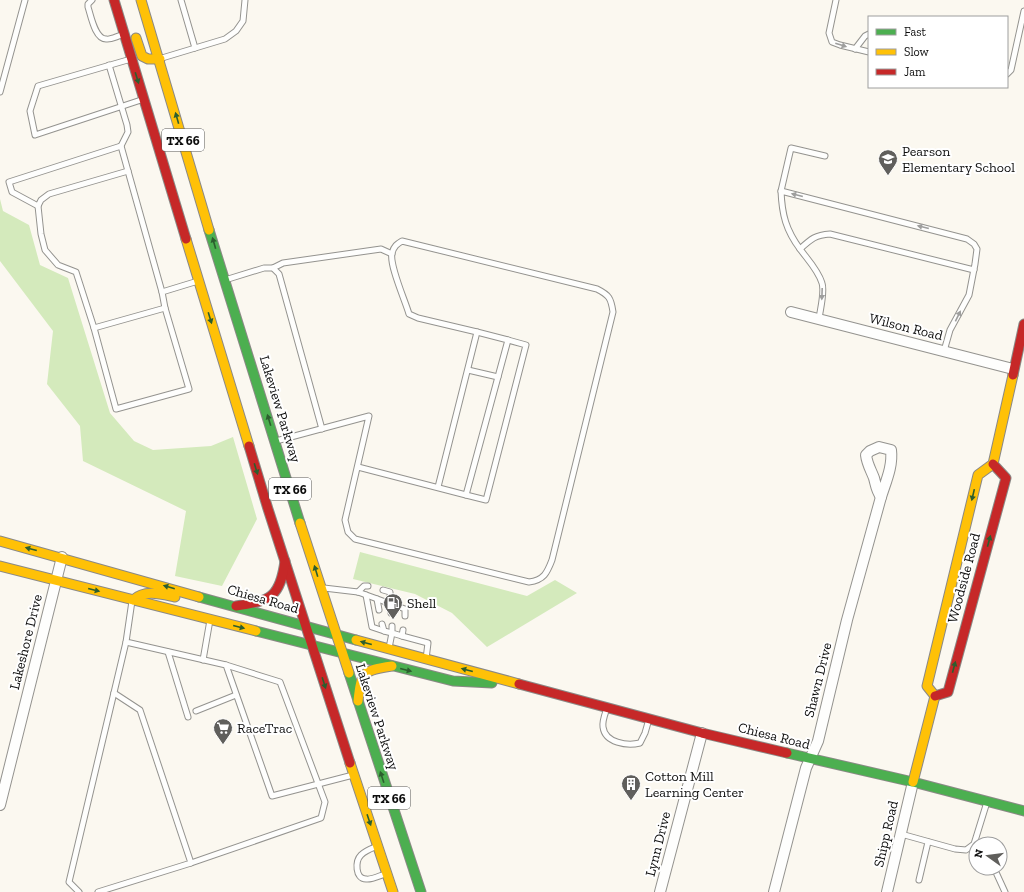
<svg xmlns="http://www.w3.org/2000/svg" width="1024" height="892" viewBox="0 0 1024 892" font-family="'Zilla Slab',serif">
	<rect width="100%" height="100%" fill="#fbf8f0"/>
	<g fill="#d4eabc">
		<polygon points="0,199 3,211 29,225 40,265 68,278 110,413 134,441 153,450 211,446 233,437 257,519 222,586 175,576 186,511 83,461 80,426 47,384 53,331 0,261"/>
		<polygon points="360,552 527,596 555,580 577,593 487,647 452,613 415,594 353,579"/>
	</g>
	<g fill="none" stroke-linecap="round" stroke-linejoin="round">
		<g stroke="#94938f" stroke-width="7">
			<g id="lane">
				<path d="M92,0L88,4V7C91,16 95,39 106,39C111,40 117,36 122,35"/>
				<polyline points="181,0 195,48"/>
				<polyline points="836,0 829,33 832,42 840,45 869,52"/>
				<polyline points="855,49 865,36 869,34"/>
				<polyline points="162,58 225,39 236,31 243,21 245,0"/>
				<polyline points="131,59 38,86 30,111 35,135 141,100"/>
				<polyline points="109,65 127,125 128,132 121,146 128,171 49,194 41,200 38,206 41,234 45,250 58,265 76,272 94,328 165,308 162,292 198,281"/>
				<polyline points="1007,74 1011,70 1024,11"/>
				<polyline points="0,92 25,0"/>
				<polyline points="128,171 162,292"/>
				<polyline points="781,191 791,148 825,156"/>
				<polyline points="38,206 12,192 9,182 121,146"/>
				<path d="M800,249C811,239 815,235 830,234L974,270"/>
				<polyline points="273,268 283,263 381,249 392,254"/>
				<polyline points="225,280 264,268 273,268 279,274 322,429"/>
				<path d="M819,319C820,310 825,292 822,283C818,270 808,260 800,249C786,230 782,215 781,191L967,239L974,244L977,249L975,264L969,295L950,330L944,351"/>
				<polyline points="94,328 116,409 189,389 165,308"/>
				<polyline points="468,370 498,377"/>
				<path d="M276,441L369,416L345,520L348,532L355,539L529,582C544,580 547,573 552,560L613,312C611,298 609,295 597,289L402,241C397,244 394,246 392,253C389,265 405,300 409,314L418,318L477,332L508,340L466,495L358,467"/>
				<polyline points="438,487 477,332"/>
				<polyline points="466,495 486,500 526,345 508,340"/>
				<polyline points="324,588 358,592 405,609 405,616"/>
				<polyline points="383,590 390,592 391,613"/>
				<polyline points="358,592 364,586 368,586"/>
				<polyline points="366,595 372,627 384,631"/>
				<polyline points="377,599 379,610"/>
				<polyline points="132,601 126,642 226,665 272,796 353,775"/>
				<polyline points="382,624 384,631 392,633 389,648"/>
				<polyline points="392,626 392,633 402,636 403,630"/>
				<polyline points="402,636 428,643 426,659"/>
				<polyline points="168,652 188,717"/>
				<polyline points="203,660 210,620"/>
				<path d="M607,708C605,714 602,721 603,727C605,743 627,746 640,743L645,733L649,719"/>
				<polyline points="196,711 236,695"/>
				<polyline points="901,834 955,849 966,850 974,844 987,802"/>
				<path d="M375,847C370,849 365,851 361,855C355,861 355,879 366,879C371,880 379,876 385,874"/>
				<polyline points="191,863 321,818 325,802 280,682 226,665"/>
				<polyline points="994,868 1005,892"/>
				<polyline points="919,880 928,842"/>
				<polyline points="79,892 69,882 126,642"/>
				<polyline points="98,892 191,863 140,710 114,693"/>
			</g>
		</g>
		<g stroke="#94938f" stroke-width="12">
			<g id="street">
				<polyline points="791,312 1013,369"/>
				<path d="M879,447L891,450C893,466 886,481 881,497C876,490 876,485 874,478C871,470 867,464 866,455L870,451Z"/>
				<polyline points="0,805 62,557"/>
				<polyline points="660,892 702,733"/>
				<polyline points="774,892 806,768 818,741 847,620 881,497"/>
				<polyline points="887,892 913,782"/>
			</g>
		</g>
		<g stroke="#8b8986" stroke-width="11">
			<g id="fast">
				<polyline points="209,230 300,523"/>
				<polyline points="199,597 356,640"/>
				<polyline points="256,631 453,681 492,683"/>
				<polyline points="349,673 421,892"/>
				<polyline points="787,753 913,782 1024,811"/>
			</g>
		</g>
		<g stroke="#8b8986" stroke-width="11">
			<g id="slow">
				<polyline points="141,0 209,230"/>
				<polyline points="136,38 142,56 148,59 160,59"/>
				<polyline points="186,239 249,446"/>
				<polyline points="300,523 349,673"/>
				<polyline points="0,541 199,597"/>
				<polyline points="0,566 256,631"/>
				<path d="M133,600C145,589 161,594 175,597"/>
				<polyline points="356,640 519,684"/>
				<polyline points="935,696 927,686 978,475 993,464 1013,375"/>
				<path d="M358,701C361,672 363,670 392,666"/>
				<polyline points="350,763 393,892"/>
				<polyline points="913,782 935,696"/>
			</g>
		</g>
		<g stroke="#8b8986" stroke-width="11">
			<g id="jam">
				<polyline points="114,0 186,239"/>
				<polyline points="1013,375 1024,324"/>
				<polyline points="249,446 268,509 350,763"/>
				<path d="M236,606C271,601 280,597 285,561"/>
				<polyline points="519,684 702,733 787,753"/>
				<polyline points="935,696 948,692 1006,478 993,464"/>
			</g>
		</g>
		<use href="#lane" stroke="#fefefd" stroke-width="5"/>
		<use href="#street" stroke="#fefefd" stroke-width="10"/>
		<use href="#fast" stroke="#4caf50" stroke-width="9"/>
		<use href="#slow" stroke="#ffc107" stroke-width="9"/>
		<use href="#jam" stroke="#c62828" stroke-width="9"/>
	</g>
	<defs><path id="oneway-solid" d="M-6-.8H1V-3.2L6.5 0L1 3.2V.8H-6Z"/></defs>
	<g fill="#9e9e9d">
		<use href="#oneway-solid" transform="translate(841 45) rotate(18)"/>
		<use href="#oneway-solid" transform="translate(797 195) rotate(-166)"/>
		<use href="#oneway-solid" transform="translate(923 227) rotate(-166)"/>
		<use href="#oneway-solid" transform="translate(822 294) rotate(92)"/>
		<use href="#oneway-solid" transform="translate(958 316) rotate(-64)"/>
	</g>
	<g fill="#2c5e2e">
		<use href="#oneway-solid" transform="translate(137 78) rotate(73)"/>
		<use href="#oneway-solid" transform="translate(177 118) rotate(-106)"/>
		<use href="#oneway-solid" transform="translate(214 243) rotate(-106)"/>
		<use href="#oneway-solid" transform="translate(210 318) rotate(73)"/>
		<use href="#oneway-solid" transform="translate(269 420) rotate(-107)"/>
		<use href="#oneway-solid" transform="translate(256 469) rotate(73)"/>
		<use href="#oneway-solid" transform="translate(973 495) rotate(103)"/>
		<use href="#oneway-solid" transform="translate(989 541) rotate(-75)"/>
		<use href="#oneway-solid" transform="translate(31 549) rotate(-165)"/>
		<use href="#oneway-solid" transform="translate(316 571) rotate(-107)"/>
		<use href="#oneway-solid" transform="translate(169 587) rotate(-164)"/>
		<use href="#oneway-solid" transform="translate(94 590) rotate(14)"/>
		<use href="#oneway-solid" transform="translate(239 627) rotate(14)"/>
		<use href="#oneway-solid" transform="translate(366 643) rotate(-165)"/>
		<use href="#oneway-solid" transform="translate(954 667) rotate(-75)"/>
		<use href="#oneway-solid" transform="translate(406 670) rotate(14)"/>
		<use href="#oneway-solid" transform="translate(467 670) rotate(-165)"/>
		<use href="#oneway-solid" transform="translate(324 683) rotate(72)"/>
		<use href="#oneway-solid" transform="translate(382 777) rotate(-108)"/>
		<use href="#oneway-solid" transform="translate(369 820) rotate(71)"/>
	</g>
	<defs>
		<g id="school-pin" transform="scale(1)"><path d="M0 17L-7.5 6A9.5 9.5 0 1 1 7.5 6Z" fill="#605f5c" stroke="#fff"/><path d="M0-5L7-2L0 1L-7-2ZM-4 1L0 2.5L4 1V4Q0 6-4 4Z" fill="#fff"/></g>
		<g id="fuel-pin" transform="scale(1)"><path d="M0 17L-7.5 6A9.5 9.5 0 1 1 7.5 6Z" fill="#605f5c" stroke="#fff"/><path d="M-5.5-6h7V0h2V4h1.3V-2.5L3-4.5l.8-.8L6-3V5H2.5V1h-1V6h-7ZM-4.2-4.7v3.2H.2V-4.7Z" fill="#fff"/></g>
		<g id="supermarket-pin" transform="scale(1)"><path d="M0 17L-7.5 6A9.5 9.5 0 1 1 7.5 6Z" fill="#605f5c" stroke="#fff"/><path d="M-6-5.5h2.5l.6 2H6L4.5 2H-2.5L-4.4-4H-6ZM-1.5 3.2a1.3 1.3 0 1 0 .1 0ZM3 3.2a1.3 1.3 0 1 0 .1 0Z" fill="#fff"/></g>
		<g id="building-pin" transform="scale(1)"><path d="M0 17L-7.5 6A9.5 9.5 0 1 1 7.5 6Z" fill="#605f5c" stroke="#fff"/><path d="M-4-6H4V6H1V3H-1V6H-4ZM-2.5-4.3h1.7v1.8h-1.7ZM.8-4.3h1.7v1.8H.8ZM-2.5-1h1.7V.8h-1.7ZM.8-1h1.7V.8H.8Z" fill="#fff"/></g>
	</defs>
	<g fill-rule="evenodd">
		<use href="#school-pin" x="888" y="159"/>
		<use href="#fuel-pin" x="393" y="603"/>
		<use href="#supermarket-pin" x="223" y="728"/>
		<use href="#building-pin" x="631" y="784"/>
	</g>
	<g text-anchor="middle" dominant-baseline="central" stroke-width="4" stroke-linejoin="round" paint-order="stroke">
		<g fill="#fff" stroke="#565656" stroke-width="1">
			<rect x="162" y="129" width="42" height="22" rx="3"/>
			<rect x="269" y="478" width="42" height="22" rx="3"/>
			<rect x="368" y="787" width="42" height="22" rx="3"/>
		</g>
		<g font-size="13" font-weight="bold" fill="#0d0d0d">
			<text x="183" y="140">TX 66</text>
			<text x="290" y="489">TX 66</text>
			<text x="389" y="798">TX 66</text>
		</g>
		<g font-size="14" fill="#0d0d0d" stroke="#fff" text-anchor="start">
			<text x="902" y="151">Pearson<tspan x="902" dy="16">Elementary School</tspan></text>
			<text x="407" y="603">Shell</text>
			<text x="237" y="728">RaceTrac</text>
			<text x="645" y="776">Cotton Mill<tspan x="645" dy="16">Learning Center</tspan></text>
		</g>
		<g font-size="14" fill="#0d0d0d" stroke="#fff">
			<text transform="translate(906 327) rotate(14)">Wilson Road</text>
			<text transform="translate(280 409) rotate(73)">Lakeview Parkway</text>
			<text transform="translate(964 578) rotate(-75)">Woodside Road</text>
			<text transform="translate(263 599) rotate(16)">Chiesa Road</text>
			<text transform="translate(26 642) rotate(-76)">Lakeshore Drive</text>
			<text transform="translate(818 680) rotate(-76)">Shawn Drive</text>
			<text transform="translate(377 717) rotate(72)">Lakeview Parkway</text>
			<text transform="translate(774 736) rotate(14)">Chiesa Road</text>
			<text transform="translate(886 834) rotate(-77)">Shipp Road</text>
			<text transform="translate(658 844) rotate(-76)">Lynn Drive</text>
		</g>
	</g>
	<rect x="868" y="16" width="140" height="72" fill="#ffffff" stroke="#9e9e9e"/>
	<rect x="876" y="29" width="20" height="6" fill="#4caf50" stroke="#9e9e9e"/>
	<text x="904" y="36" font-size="12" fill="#0d0d0d">Fast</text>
	<rect x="876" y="49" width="20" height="6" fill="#ffc107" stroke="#9e9e9e"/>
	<text x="904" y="56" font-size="12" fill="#0d0d0d">Slow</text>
	<rect x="876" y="69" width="20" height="6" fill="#c62828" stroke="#9e9e9e"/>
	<text x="904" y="76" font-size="12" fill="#0d0d0d">Jam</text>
	<g transform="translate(988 856) rotate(284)"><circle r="19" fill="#ffffff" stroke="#9e9e9e"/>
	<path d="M0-3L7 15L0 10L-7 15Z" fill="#605f5c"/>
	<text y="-6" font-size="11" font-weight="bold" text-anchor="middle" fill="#0d0d0d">N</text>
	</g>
</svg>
